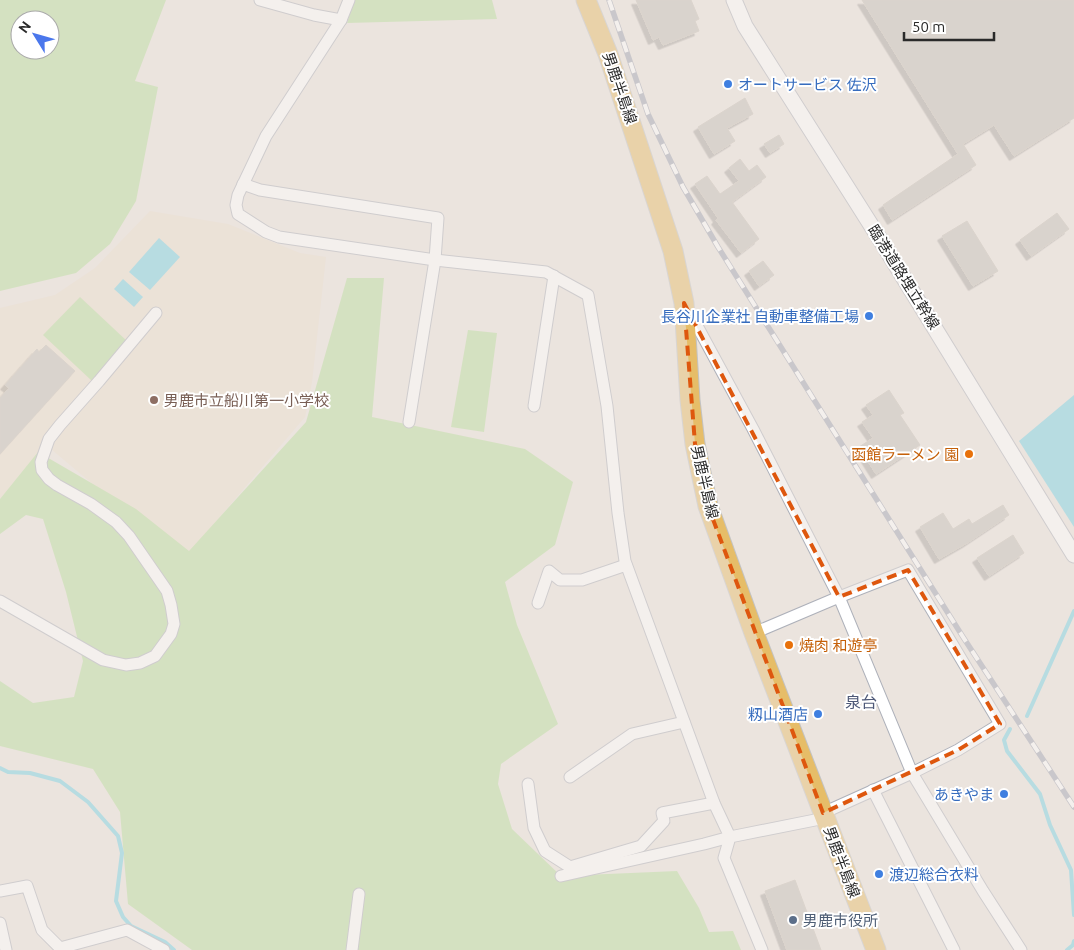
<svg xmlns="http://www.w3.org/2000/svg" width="1074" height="950" viewBox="0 0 1074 950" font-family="Ubuntu,'Noto Sans JP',sans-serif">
	<defs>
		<filter id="shadow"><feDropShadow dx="-4.5" dy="4.5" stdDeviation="0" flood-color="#0004"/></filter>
	</defs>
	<rect width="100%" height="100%" fill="#ebe4de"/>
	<polygon fill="#ecdfce" points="150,211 228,224 300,253 326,257 312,382 305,417 183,560 45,444 0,499 0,308 55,295 95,268"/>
	<g fill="#b9de9e" fill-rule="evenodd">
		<path d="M0,0H166L135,81L158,87L136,201L110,244L76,273L0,291ZM20,20H50V50H20Z"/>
		<polygon points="354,0 492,0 497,19 347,23"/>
		<polygon points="347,278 384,278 372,417 525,449 573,482 555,545 505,582 517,625 558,724 501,764 498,784 512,829 561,876 677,871 699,908 709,932 733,931 741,950 192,950 128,904 120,812 93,769 0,746 0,681 33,703 74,697 83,661 66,592 43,519 26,515 0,534 0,499 38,452 136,509 189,551 306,422"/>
		<polygon points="80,297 128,342 92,381 43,335"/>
		<polygon points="468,330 497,333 484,432 451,427"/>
	</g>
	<g fill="#79d2e5">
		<polygon points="159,238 180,257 150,290 129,272"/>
		<polygon points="123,279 143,297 134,307 114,289"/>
		<polygon points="1074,395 1074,527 1019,441"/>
	</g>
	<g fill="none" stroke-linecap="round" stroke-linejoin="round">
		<g stroke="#79d2e5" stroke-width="4">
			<polyline points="1027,716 1074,611"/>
			<polyline points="1010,729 1004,740 1007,751 1040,794 1050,825 1071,870 1074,915"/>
			<polyline points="0,768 8,772 30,773 60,781 88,802 118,836 122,853 116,901 123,917 131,926 165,942 174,950"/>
			<polyline points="1067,950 1073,945 1074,941"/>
		</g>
	</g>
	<g fill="#c4bfb9" stroke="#c7c0b7" filter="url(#shadow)">
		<polygon points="636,0 691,0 699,19 695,21 699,31 663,45 659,37 653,40"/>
		<polygon points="862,0 1074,0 1074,118 1014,156 994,125 963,144 976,165 892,220 883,205 958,154"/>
		<polygon points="745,98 753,114 727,128 735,141 714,154 698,127"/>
		<polygon points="779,135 784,144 770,153 764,144"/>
		<polygon points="740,159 749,171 757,165 766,177 732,202 759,239 741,253 716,220 718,218 695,184 707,176 720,194 739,181 729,168"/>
		<polygon points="1057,213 1069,229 1031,256 1020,240"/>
		<polygon points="967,221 998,271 973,286 942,236"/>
		<polygon points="763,261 774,275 759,286 749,271"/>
		<polygon points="46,345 75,371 0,454 0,398 9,388 5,385 37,349 39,352"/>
		<polygon points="889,390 904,413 900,415 920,445 876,474 859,447 873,438 862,422 873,415 866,405"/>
		<polygon points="1003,505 1009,515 967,543 939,559 920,527 943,513 953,529 969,519 972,524"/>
		<polygon points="1013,535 1024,553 989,576 977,558"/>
		<polygon points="795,880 821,950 787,950 765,891"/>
	</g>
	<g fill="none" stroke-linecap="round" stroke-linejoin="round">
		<g stroke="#aeb1ba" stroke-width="13">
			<g id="minor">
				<polyline points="260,0 314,15 341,20"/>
				<polyline points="349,0 341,20 266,136 238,195 236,205 238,214 266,232 279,237 435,260 546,272 588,295 607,406 618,513 625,561 714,803 730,837 704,844 561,876"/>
				<polyline points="243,184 260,190 438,218 435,260 409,422"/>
				<polyline points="688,309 753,429 839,597 912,773 983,891 1021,950"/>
				<polyline points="534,406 554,276"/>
				<polyline points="0,601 103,660 126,665 140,663 155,656 171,634 174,624 171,605 167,591 129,536 116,522 91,504 57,485 49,479 42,470 41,462 49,439 60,425 99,381 156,313"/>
				<polyline points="538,603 549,571 560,580 582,580 626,565"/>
				<polyline points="754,633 839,597 908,570 1000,724 958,750 912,773 823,813"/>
				<polyline points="570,777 632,734 684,722"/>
				<polyline points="528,784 534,828 545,851 570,867 641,846 664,821 662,813 714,803"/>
				<polyline points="873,790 954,950"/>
				<polyline points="0,891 27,886 42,930 60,948 127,930 164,950"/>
				<polyline points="0,923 6,950"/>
				<polyline points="352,950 359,894"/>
				<polyline points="762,950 724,858 730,837 825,818"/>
			</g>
		</g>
		<g stroke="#aeb1ba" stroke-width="17">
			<polyline id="tertiary" points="734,0 745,26 883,244 1074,555"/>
		</g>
		<g stroke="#c3c3c3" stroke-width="21">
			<polyline id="primary" points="586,0 608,54 673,251 684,303 690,400 695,444 708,506 754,633 876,950"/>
		</g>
		<use href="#minor" stroke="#fff" stroke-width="11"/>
		<use href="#tertiary" stroke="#fff" stroke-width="15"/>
		<use href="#primary" stroke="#e6bd68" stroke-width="19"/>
		<g stroke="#a1a5b3" stroke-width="5.5">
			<polyline id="rail" points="609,0 648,114 683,187 718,247 963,637 1074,807"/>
		</g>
		<use href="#rail" stroke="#fff" stroke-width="4" stroke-dasharray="11" stroke-linecap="butt"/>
	</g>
	<path d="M0 0H1074V950H0ZM684,303L839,597L908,570L1000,724L958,750L823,813L708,506L695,444Z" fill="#ebe4de" fill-opacity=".55" fill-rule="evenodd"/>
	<path fill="none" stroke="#de570e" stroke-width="4" stroke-dasharray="10 6" stroke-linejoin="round" d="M684,303L839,597L908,570L1000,724L958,750L823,813L708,506L695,444Z"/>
	<g fill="#3f7fe0" stroke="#fff" stroke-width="2">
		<circle cx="728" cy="84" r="5"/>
		<circle cx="869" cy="316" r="5"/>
		<circle cx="818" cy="714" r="5"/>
		<circle cx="1004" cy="794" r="5"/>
		<circle cx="879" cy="874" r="5"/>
	</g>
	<circle fill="#8d6e63" stroke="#fff" stroke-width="2" cx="154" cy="400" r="5"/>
	<g fill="#e8710a" stroke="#fff" stroke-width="2">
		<circle cx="969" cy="454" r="5"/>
		<circle cx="789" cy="645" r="5"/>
	</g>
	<circle fill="#5c6f8a" stroke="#fff" stroke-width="2" cx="793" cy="920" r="5"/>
	<g text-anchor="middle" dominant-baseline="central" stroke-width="4" stroke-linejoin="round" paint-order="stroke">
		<g font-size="15" fill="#366cbe" stroke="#fff" text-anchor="end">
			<text x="738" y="84" text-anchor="start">オートサービス 佐沢</text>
			<text x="859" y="316">長谷川企業社 自動車整備工場</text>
			<text x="808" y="714">籾山酒店</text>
			<text x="994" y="794">あきやま</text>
			<text x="889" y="874" text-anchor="start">渡辺総合衣料</text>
		</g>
		<g font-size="15" fill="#2a2a2a" stroke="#fff">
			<text transform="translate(620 88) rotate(71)">男鹿半島線</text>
			<text transform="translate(904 277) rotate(58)">臨港道路埋立幹線</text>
			<text transform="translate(705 482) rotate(77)">男鹿半島線</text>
			<text transform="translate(842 862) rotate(69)">男鹿半島線</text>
		</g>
		<g font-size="15" fill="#785e54" stroke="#fff" text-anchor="start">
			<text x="164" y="400">男鹿市立船川第一小学校</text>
		</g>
		<g font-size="15" fill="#c56008" stroke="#fff" text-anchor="end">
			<text x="959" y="454">函館ラーメン 園</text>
			<text x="799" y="645" text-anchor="start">焼肉 和遊亭</text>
		</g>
		<g font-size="15" fill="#4e5e75" stroke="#fff" text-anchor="start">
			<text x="803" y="920">男鹿市役所</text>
		</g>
		<g font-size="16" fill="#4e5978" stroke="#fff">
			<text x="861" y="702">泉台</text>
		</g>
	</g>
	<g transform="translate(35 35) rotate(307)"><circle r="24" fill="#ffffff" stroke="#aaaaaa"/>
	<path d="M0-4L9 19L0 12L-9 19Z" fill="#4a77ec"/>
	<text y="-8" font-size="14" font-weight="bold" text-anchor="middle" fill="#2a2a2a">N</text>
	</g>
	<path d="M904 32v8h90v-8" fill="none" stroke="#2a2a2a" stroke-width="2.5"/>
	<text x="912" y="32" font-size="15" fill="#2a2a2a" stroke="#ffffff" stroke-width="4" paint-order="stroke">50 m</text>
</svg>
